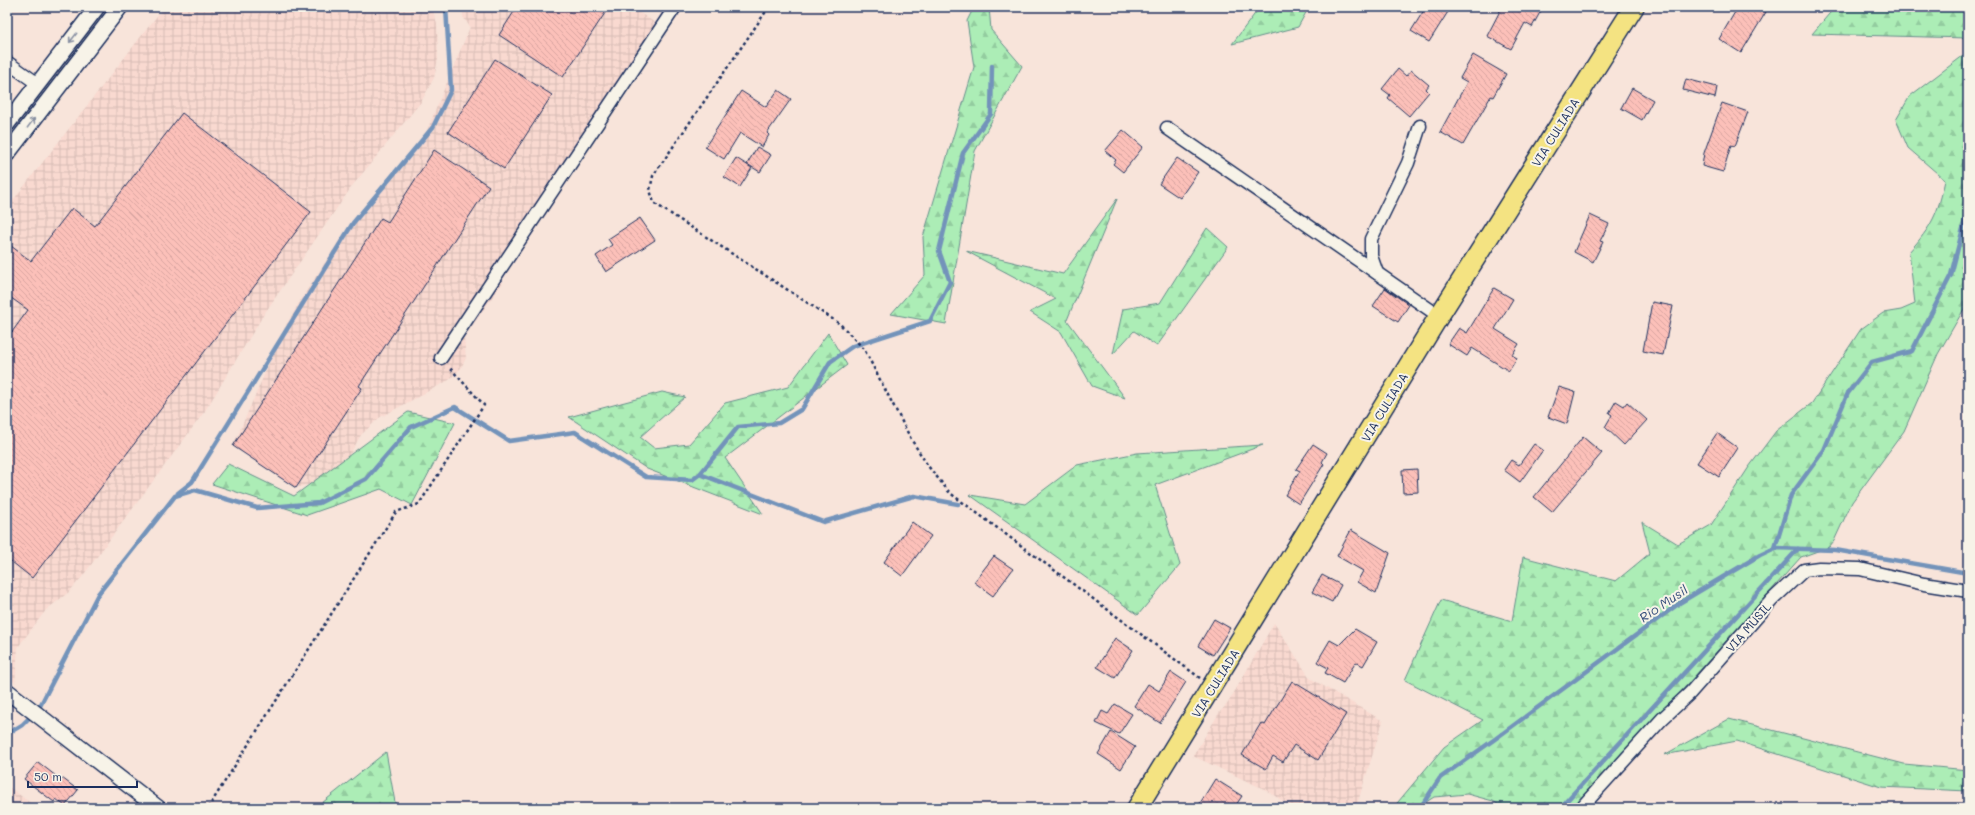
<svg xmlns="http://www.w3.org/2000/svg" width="1975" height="815" viewBox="0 0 1975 815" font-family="Mali,sans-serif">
	<defs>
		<pattern id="industrial-grid" width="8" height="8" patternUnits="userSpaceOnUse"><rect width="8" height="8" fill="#f9d9d0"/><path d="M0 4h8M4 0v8" fill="none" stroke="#d5bbb5"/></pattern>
		<pattern id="forest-firs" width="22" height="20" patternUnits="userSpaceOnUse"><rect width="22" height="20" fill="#acedb6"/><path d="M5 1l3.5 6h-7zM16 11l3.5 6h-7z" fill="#93cc9f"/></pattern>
		<pattern id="building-back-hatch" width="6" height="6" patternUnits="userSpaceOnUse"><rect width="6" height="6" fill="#fcc0b9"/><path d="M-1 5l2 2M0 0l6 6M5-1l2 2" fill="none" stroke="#d7a5a1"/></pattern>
	</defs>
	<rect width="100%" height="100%" fill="#f8e4da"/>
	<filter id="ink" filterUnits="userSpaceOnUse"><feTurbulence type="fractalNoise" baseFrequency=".025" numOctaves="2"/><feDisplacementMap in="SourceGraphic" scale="8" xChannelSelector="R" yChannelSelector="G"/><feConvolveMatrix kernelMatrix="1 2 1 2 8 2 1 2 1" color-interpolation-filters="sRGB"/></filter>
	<g filter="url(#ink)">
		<g fill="url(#industrial-grid)">
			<polygon points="164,7 432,7 437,24 438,59 434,78 421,102 353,185 264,314 205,411 82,577 69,592 46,610 18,647 15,683 7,676 7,208"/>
			<polygon points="462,7 631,7 660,26 494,276 503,282 464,337 466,358 461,368 449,380 379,418 361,435 342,468 319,482 296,488 233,446 285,327 302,298 341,238 371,199 426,133 470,27 463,17"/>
			<polygon points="1274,623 1310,678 1383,721 1356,808 1294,808 1264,789 1193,756 1219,713 1228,703"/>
			<polygon points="7,786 13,790 37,808 7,808"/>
		</g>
		<g fill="url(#forest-firs)" stroke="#648e8a">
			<polygon points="974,7 989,7 991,30 1022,66 975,151 946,324 891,314 925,275 923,237 974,67 967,21"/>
			<polygon points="1260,7 1309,7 1298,27 1232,44"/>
			<polygon points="1835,7 1904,7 1910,11 1918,7 1968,7 1968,38 1812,34"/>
			<path d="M1968,52V302L1938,354L1904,431L1852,502L1834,541L1829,547L1801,557L1577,808H1504L1493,801L1467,794L1434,797L1417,808H1393L1444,747L1483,720L1405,680L1441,600L1512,621L1523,557L1616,581L1650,553L1642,522L1678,544L1711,525L1749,467L1776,431L1812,403L1861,329L1883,313L1901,310L1915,304L1909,252C1932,226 1938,214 1945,180L1908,148L1896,120L1910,96Z"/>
			<polygon points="1117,199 1067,320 1125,398 1092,386 1061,332 1030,312 1056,299 966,251 1063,274"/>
			<polygon points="1207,228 1228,247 1157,346 1134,331 1113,354 1123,309 1160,303"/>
			<polygon points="828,333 847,365 725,458 763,514 647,469 569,417 662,392 685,397 640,437 654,448 689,444 725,403 788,387"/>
			<polygon points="408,412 455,423 412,505 381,489 307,515 212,484 228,464 294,496"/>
			<polygon points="1263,445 1155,485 1180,565 1138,615 970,495 1025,504 1077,465 1137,453"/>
			<polygon points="1729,719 1904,764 1968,770 1968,791 1881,787 1737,741 1664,755"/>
			<polygon points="386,752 396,808 323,808 322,803"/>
		</g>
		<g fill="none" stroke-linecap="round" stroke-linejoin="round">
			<g stroke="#7393ba" stroke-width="4.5">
				<polyline points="700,474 823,522 914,496 958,504"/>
				<polyline points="178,493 192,482 353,223 433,127 451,90 446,7"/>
				<polyline points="1775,548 1791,495 1824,450 1848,393 1872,362 1912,351 1951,275 1968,209"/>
				<polyline points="7,734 22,725 39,708 98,594 175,496 195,490 257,508 319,503 366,479 411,427 455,407 509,441 575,432 646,477 692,480 700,474 738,427 779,423 802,409 830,362 853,346 930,321 950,282 939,251 963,153 991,114 992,66"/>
				<polyline points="1420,808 1440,778 1495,739 1681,602 1760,555 1775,548 1835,550 1968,573"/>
				<polyline points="1560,808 1798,549"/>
			</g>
		</g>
		<g fill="url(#building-back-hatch)" stroke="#1b2f5e">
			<polygon points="517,7 609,7 563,77 499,35"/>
			<polygon points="1426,7 1451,7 1429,42 1411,31"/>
			<polygon points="1502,7 1543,7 1532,27 1525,23 1511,49 1487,36"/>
			<polygon points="1738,7 1758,7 1766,12 1741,53 1719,39"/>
			<polygon points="1473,55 1506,74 1493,97 1491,96 1463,145 1440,132 1467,82 1460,78"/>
			<polygon points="495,59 552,95 504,169 448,132"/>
			<polygon points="1398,69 1406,76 1411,70 1429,85 1426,89 1429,92 1409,116 1388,98 1390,95 1382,89"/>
			<polygon points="1686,79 1717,87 1715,98 1683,90"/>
			<polygon points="1632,88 1653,100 1642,120 1621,108"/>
			<polygon points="778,90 791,99 767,133 769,135 762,147 740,133 724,159 705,147 741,91 766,107"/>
			<polygon points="1722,103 1748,112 1735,146 1731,145 1723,172 1702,166 1704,153"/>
			<polygon points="182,113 311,212 32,578 7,558 7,328 12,332 28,310 7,295 7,243 31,261 72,208 95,226"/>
			<polygon points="1123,130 1143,147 1123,172 1113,164 1116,160 1105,151"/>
			<polygon points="757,147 771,155 760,172 747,164"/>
			<polygon points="434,150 489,186 359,386 362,388 296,488 233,446 381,218 388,222"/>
			<polygon points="736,158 752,168 740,187 724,177"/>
			<polygon points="1177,158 1198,172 1180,198 1159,184"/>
			<polygon points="1590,215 1609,224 1600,241 1603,242 1593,262 1574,252"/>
			<polygon points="640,218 655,240 606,272 596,256 612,245 608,239"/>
			<polygon points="1385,288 1409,305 1398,322 1373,306"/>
			<polygon points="1494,288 1513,299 1495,329 1519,344 1512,355 1517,358 1509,371 1472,348 1467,356 1448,344 1459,328 1467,333"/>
			<polygon points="1652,302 1673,306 1663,355 1643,351"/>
			<polygon points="1559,387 1575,392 1567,424 1548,417"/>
			<polygon points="1616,401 1624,406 1627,402 1647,420 1624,445 1605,427 1612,415 1609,413"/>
			<polygon points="1717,433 1738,448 1719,477 1697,463"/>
			<polygon points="1583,437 1602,453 1552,512 1534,497"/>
			<polygon points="1313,444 1327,453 1322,462 1324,464 1299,504 1285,495 1300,471 1296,469"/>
			<polygon points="1534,444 1543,450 1520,482 1504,470 1511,460 1519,465"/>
			<polygon points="1417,469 1418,492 1403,493 1402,470"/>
			<polygon points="912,522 931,536 902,576 884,562"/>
			<polygon points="1351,530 1390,553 1376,593 1357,582 1363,571 1337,556"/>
			<polygon points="994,556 1013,569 993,596 974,582"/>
			<polygon points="1322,575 1341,585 1332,602 1312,592"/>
			<polygon points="1214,619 1230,628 1213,655 1198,646"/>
			<polygon points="1355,629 1377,642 1363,666 1356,662 1343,683 1325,673 1328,668 1317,662 1330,640 1339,645"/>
			<polygon points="1115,638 1133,650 1115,678 1097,667"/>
			<polygon points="1171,672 1186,682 1160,723 1134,706 1148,684 1159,691"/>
			<polygon points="1292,681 1346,714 1318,760 1294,745 1283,762 1273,756 1266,769 1242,755 1261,723 1265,725"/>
			<polygon points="1115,704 1132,714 1119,734 1096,723 1102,711 1108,714"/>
			<polygon points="1111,732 1135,747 1121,769 1098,754"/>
			<polygon points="38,762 61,780 62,778 78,790 65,806 56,799 54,802 24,779"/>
			<polygon points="1215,779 1242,796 1234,808 1197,808"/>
		</g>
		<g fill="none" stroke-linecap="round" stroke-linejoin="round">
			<g stroke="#1b2f5e" stroke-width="15">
				<g id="minor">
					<polyline points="7,62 38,84"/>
					<polyline points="1167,128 1439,316"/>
					<polyline points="1377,273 1371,256 1371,239 1408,163 1420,126"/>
					<polyline points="441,358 675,7"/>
					<polyline points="1581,808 1662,719 1690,693 1772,600 1804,570 1819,568 1860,569 1924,584 1968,591"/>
				</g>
			</g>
			<g stroke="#1b2f5e" stroke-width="18">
				<g id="tertiary">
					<polyline points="7,124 97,7"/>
					<polyline points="7,154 120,7"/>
					<polyline points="7,691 158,808"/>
				</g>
			</g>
			<g stroke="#1b2f5e" stroke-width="22">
				<polyline id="primary" points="1137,808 1439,316 1634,7"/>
			</g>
			<g stroke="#1b2f5e" stroke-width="2.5" stroke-dasharray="3 3" stroke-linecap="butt">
				<polyline points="769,7 653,176 650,190 654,203 840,324 864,349 911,439 928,466 950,493 1200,678"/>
				<polyline points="208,808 396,512 419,504 484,405 449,367"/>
			</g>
			<use href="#minor" stroke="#f7f3e8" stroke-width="12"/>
			<use href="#tertiary" stroke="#f7f3e8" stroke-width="15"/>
			<use href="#primary" stroke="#f4e382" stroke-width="19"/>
		</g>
		<defs><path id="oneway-shaft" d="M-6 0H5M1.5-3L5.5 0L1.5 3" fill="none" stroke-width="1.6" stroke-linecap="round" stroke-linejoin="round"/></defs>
		<g stroke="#8991a3">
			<use href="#oneway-shaft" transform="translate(73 38) rotate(128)"/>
			<use href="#oneway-shaft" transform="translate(31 123) rotate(-53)"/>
		</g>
	</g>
	<g text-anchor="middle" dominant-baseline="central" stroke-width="4" stroke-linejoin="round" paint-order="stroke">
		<g font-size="12" fill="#1b2f5e" stroke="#f7f3e8">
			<text transform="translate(1555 132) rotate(-58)">VIA CULIADA</text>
			<text transform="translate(1384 407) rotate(-59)">VIA CULIADA</text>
			<text transform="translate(1748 627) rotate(-49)">VIA MUSIL</text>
			<text transform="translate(1215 683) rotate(-58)">VIA CULIADA</text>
		</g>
		<g font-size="13" font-style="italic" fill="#38507d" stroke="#f7f3e8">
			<text transform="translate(1663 603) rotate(-34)">Rio Musil</text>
		</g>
	</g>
	<rect width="1975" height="815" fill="none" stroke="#f7f3e8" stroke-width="24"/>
	<rect x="12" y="12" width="1951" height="791" fill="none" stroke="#1b2f5e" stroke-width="1.5" filter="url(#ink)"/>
	<path d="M28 781v6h109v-6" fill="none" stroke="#1b2f5e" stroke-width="2"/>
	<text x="34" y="781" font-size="12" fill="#1b2f5e" stroke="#f7f3e8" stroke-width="3" paint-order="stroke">50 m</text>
</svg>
